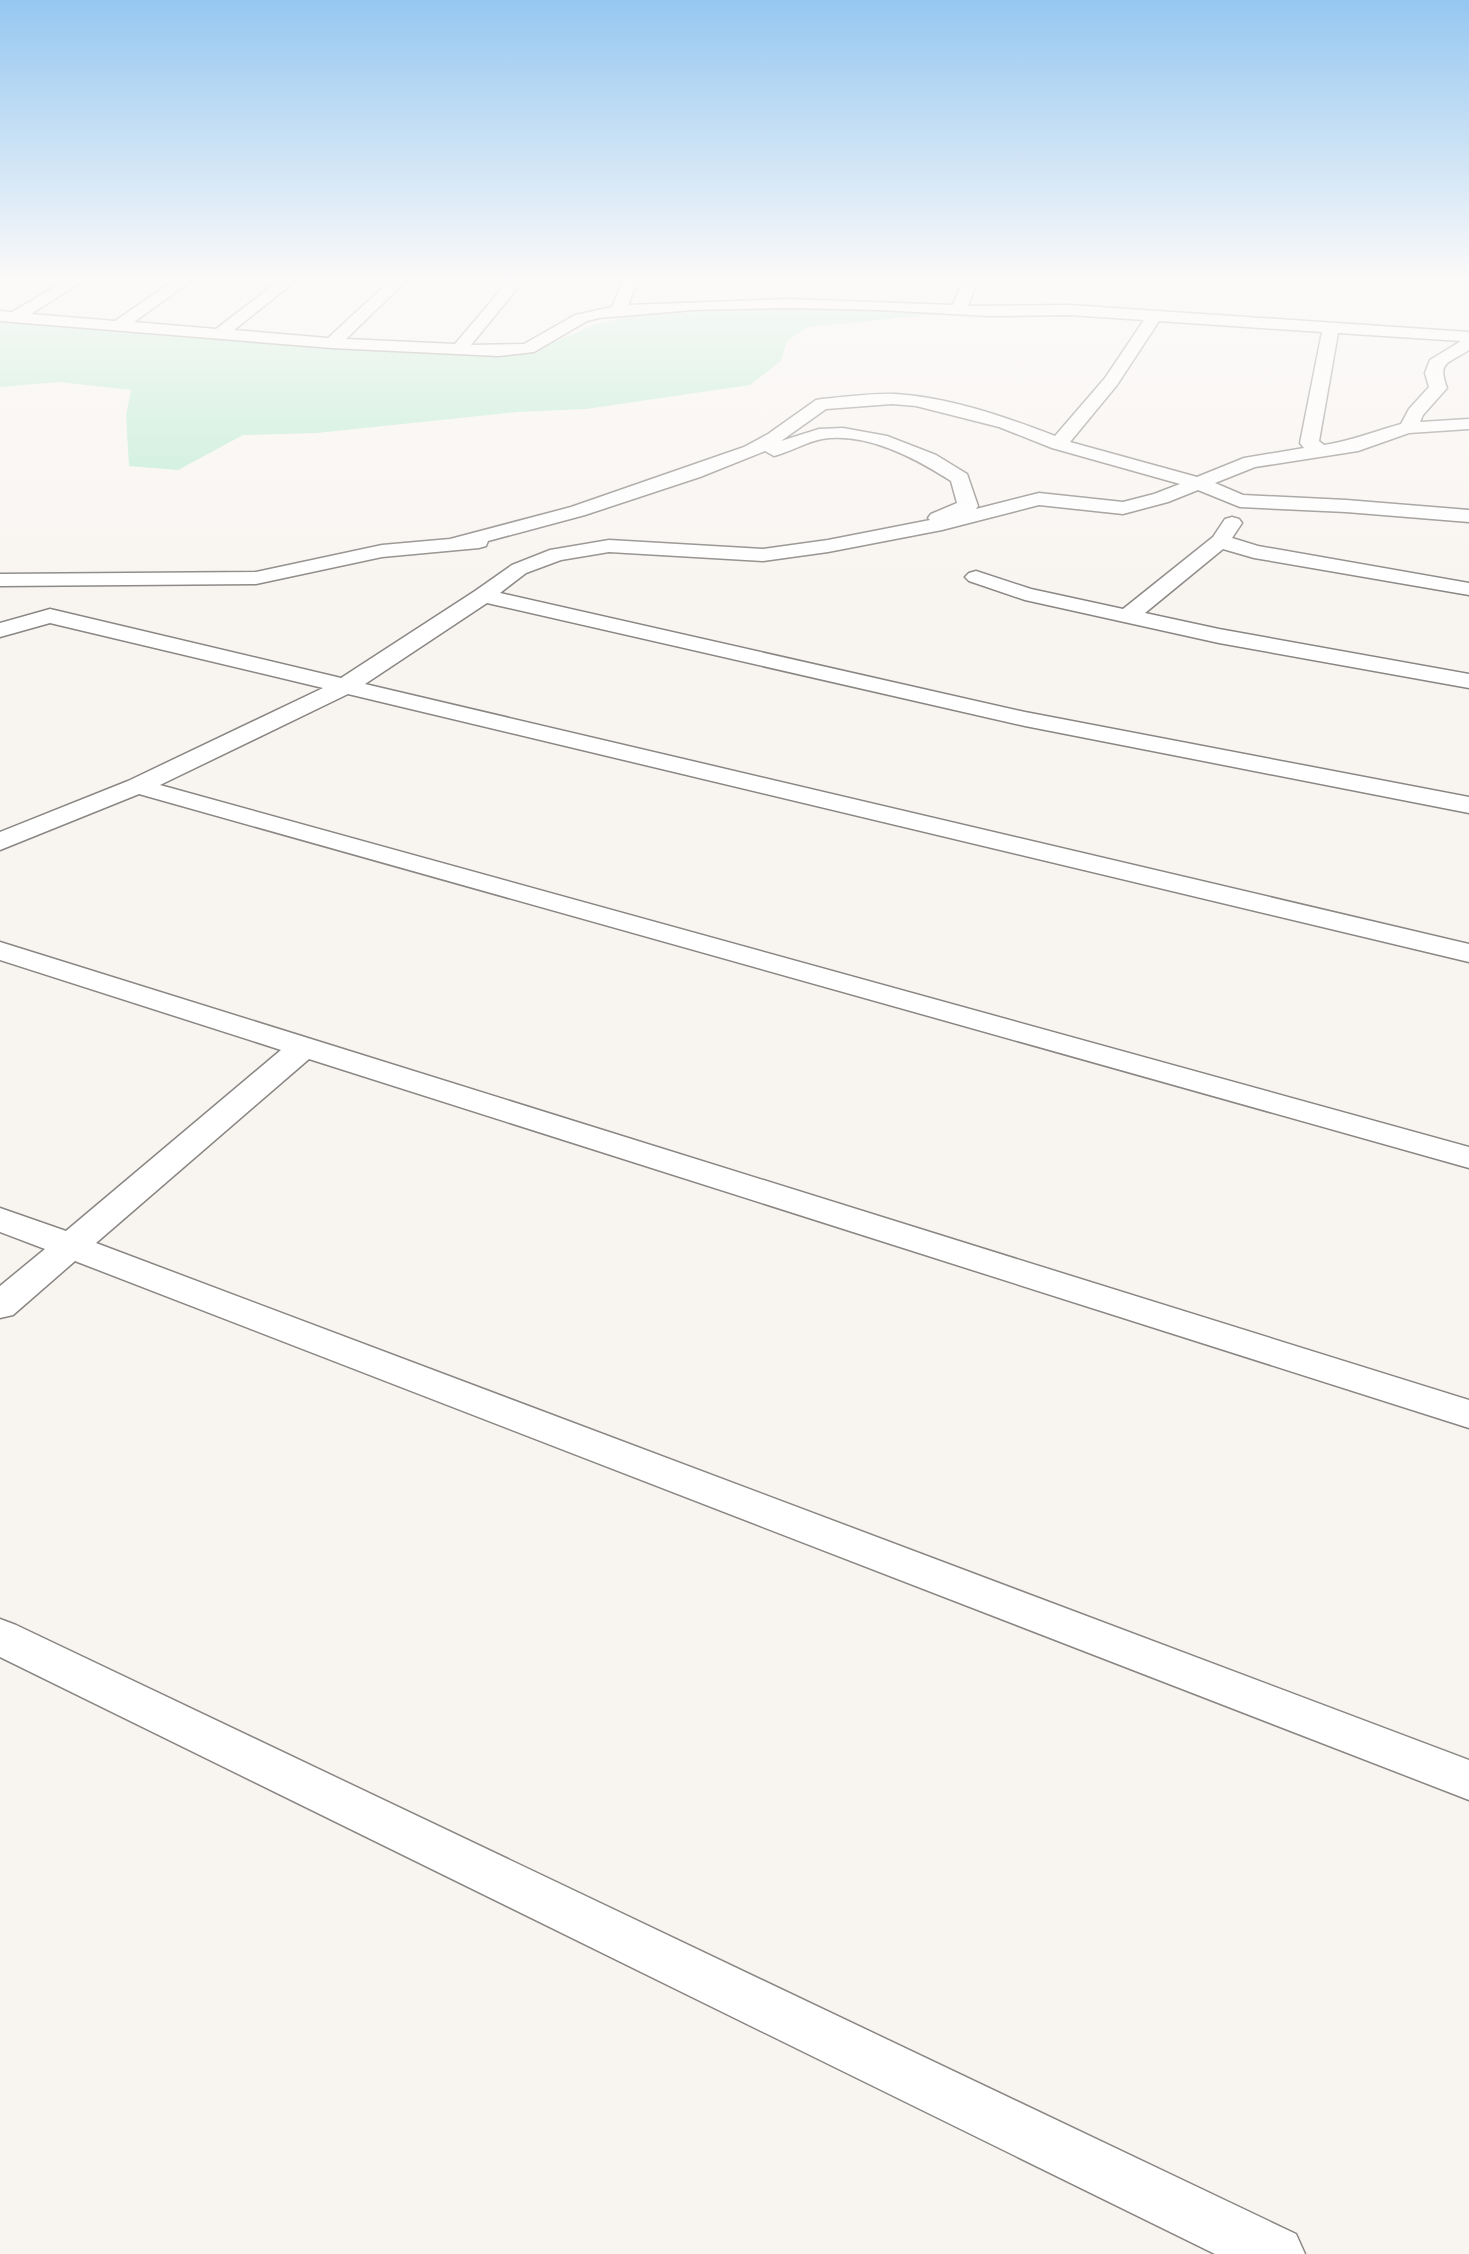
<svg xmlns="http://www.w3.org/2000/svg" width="1469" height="2254" viewBox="0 0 1469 2254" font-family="Jost,sans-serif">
	<rect width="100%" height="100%" fill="#f8f5f1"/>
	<polygon fill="#baebd1" points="826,306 950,313 808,327 787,341 781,361 750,385 586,409 518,412 317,433 243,435 178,470 129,466 126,415 131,390 59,382 0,387 0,320 337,349 512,355 533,351 597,324 636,315"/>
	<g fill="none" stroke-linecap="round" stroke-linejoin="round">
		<g stroke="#898683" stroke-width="3">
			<g id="street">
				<path d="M68,279H86L31,314L115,321L176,279H194L134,322L216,329L281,279H298L234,330L328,338L392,279H408L346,339L455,344L510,279H525L471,345L524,344L575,315L612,307L624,279H639L628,305L789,299L953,305L963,279H978L968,306L1070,305L1469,332V350C1448,364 1437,361 1447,388L1423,415L1420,422L1469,419V429L1409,433L1358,451L1255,467L1215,483L1243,495L1346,500L1469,510V522L1346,512L1240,507L1198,490L1168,502L1123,514L1039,505L942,530L828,552L763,561L609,552L561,560L526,573L500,593L1025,712L1469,797V813L1025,726L487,603L365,684L1469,944V962L348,694L160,785L1469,1147V1168L139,794L0,850V832L128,781L323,688L50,623L0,637V623L50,609L341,678L475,591L512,565L550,550L609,540L763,549L828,540L930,520L928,518L931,514L957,503L951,481C915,458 867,432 822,439C806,442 790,452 774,456L765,451L700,477L585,515L488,541L486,546L479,548L382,557L256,584L0,586V574L256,572L382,545L450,539L571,507L744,447L768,434L816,400L822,399C846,397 871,393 895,394C948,397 1006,417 1055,436L1105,378L1144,320L1070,315L989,316L879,310L789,308L693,310L599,318L587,321L534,352L498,356L332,348L0,321V311L12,312ZM1159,321L1322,332L1300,443L1304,448L1244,458L1197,477L1070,442L1117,385ZM1338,333L1461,341L1430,360L1425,373L1429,387L1409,409L1401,424C1375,431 1351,441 1324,445L1319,441ZM892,404L916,406L999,427L1052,448L1180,484L1154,494L1123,502L1039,493L976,509L978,506L967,474L936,455L887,436L843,428L819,429L781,441L826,409Z"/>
				<polygon points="1232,517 1239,519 1242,523 1232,538 1258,546 1469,583 1469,595 1254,558 1223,549 1145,613 1219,629 1469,674 1469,688 1219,643 1025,600 969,581 965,577 969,573 976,571 1031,589 1123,609 1213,537 1225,519"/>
				<polygon points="0,942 1469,1400 1469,1428 309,1059 96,1243 1469,1760 1469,1800 75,1261 13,1315 0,1318 0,1286 45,1249 0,1232 0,1208 66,1231 281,1050 0,960"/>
				<polygon points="0,1619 16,1625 1296,2234 1305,2254 1215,2254 0,1657"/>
			</g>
		</g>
		<use href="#street" fill="#fff" fill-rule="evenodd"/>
	</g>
	<linearGradient id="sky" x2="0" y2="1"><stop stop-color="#95c7f1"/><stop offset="0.47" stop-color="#fcfaf9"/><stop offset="1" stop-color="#fcfaf9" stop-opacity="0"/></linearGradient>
	<rect width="1469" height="595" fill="url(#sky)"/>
</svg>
